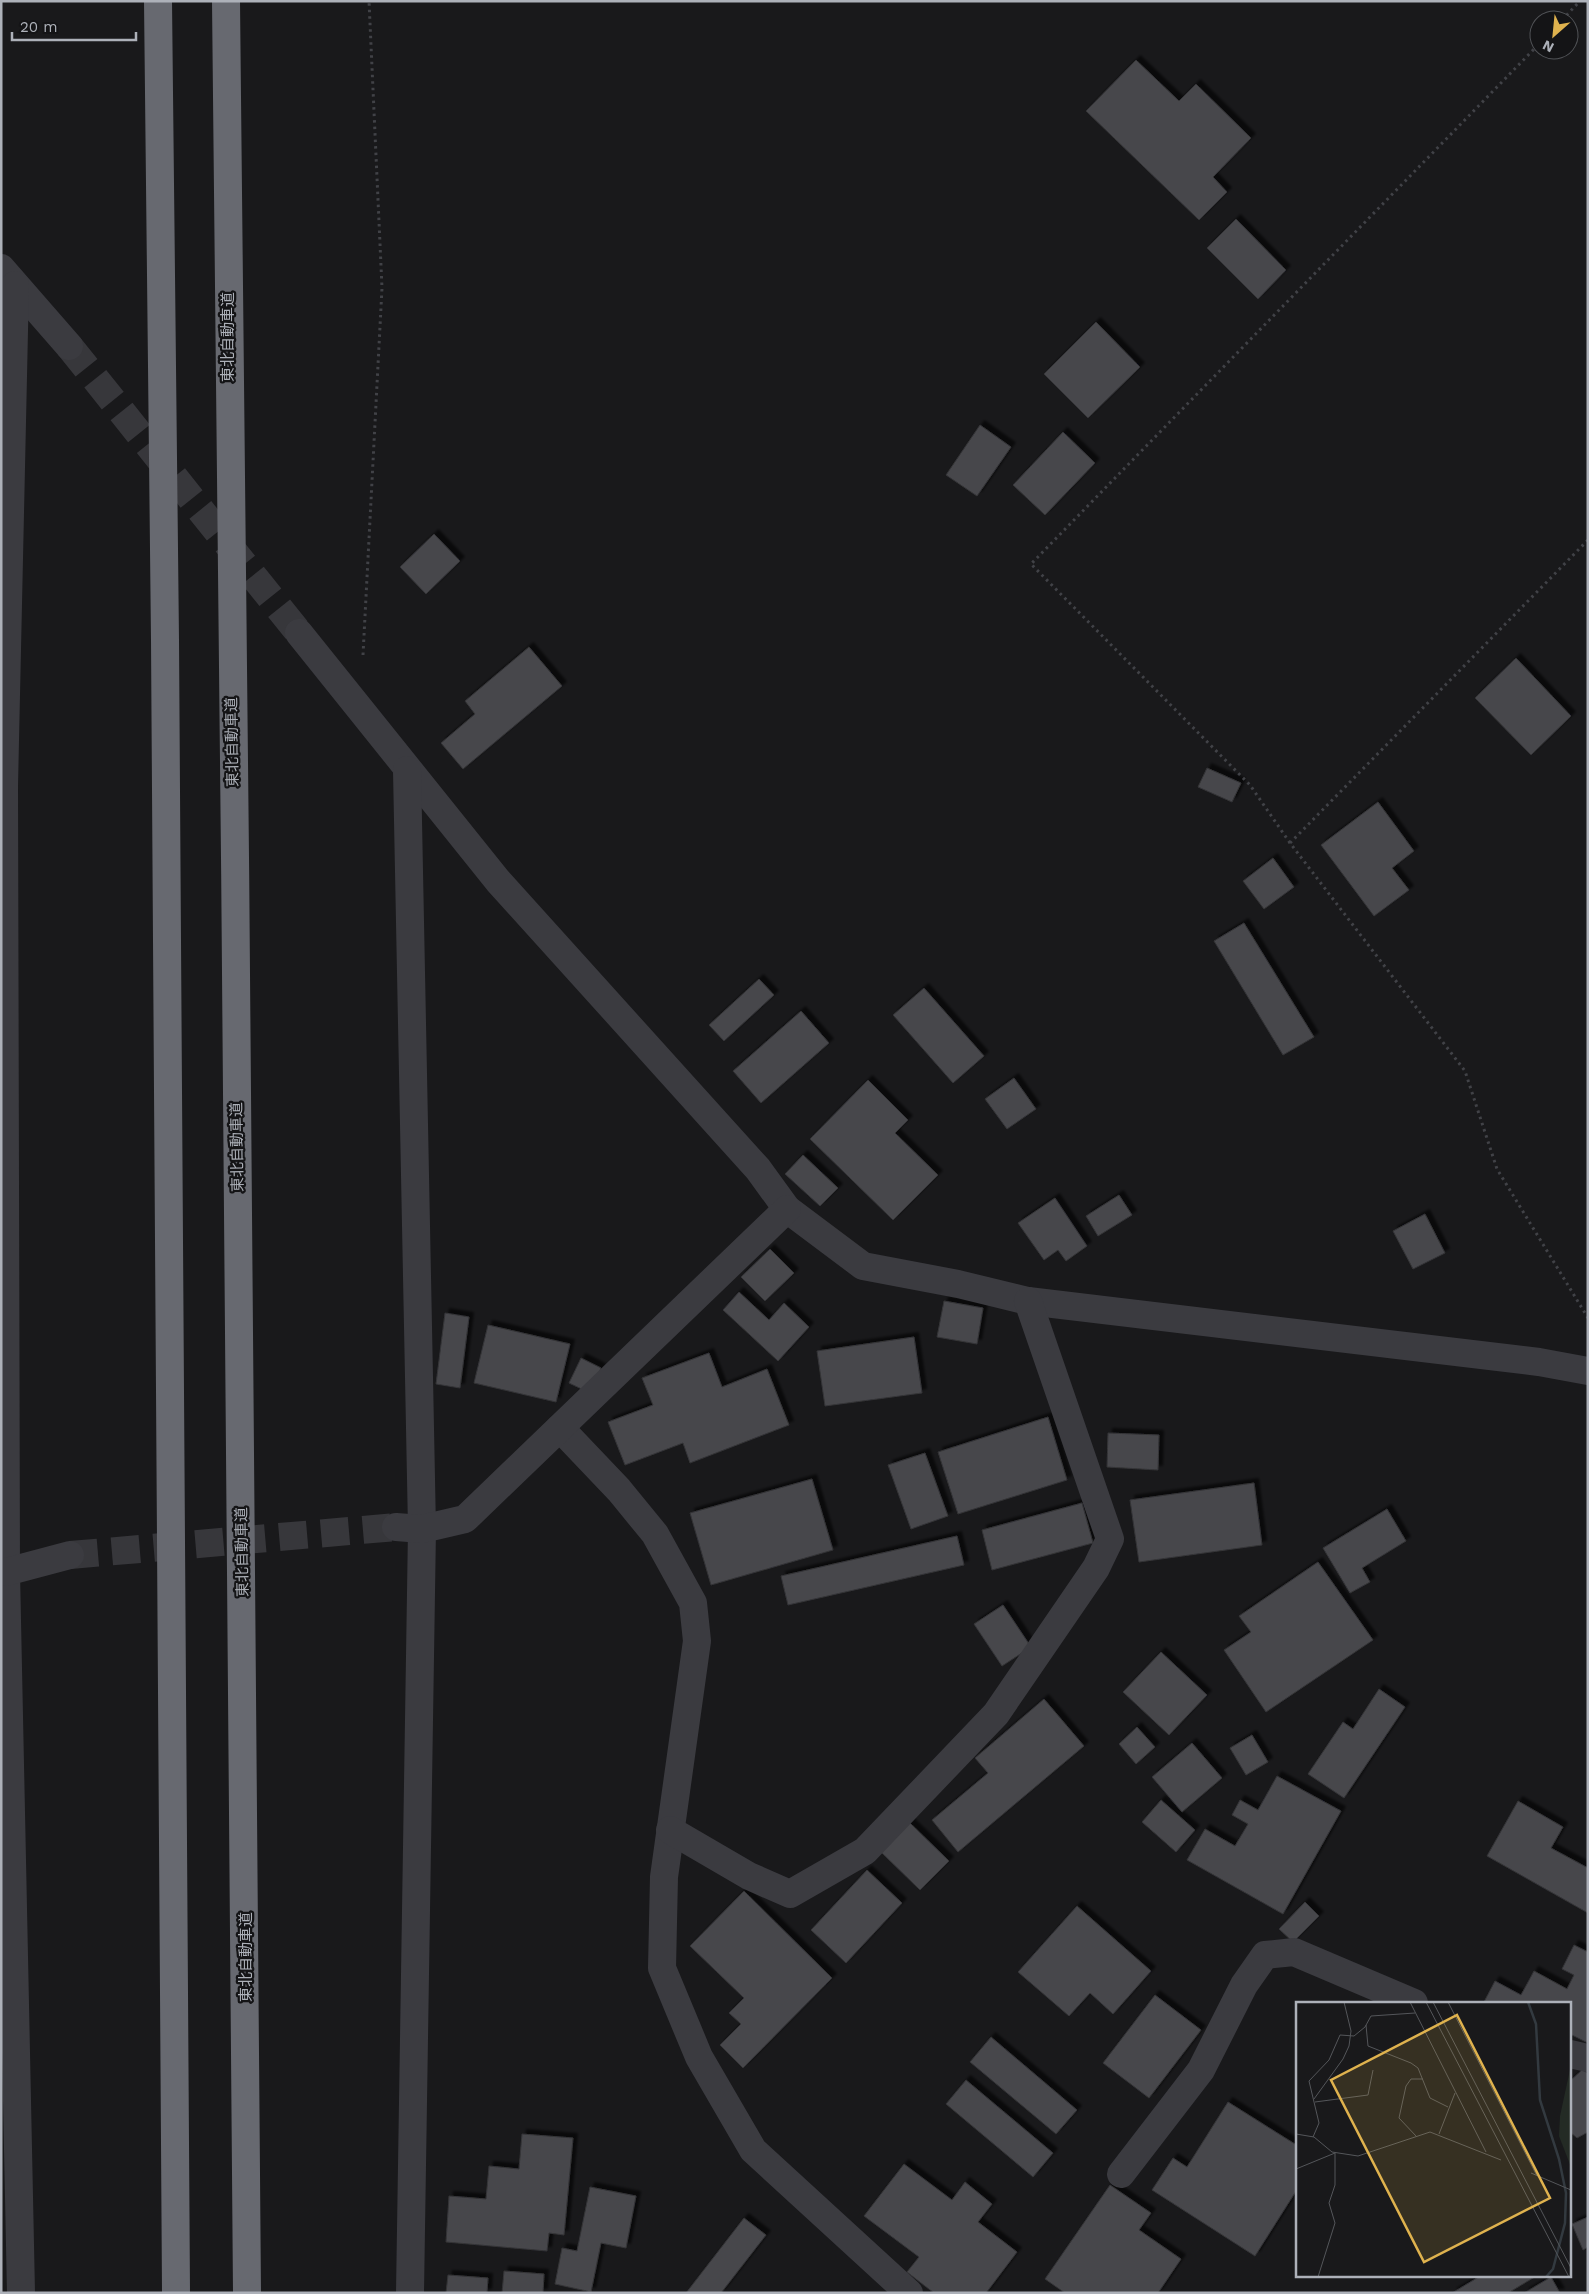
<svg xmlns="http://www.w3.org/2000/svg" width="1589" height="2294" viewBox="0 0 1589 2294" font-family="'Work Sans','Noto Sans JP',sans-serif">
	<defs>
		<filter id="shadow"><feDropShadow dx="4.5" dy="-4.5" stdDeviation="1" flood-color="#0009"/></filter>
	</defs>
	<rect width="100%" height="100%" fill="#19191b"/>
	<g fill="#47474b" stroke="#343437" filter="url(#shadow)">
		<polygon points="1136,60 1179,101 1196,84 1251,138 1213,177 1227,192 1199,220 1086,111"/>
		<polygon points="1236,219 1286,270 1258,299 1207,248"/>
		<polygon points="1096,322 1140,367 1088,418 1044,374"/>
		<polygon points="980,425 1011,447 977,496 946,475"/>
		<polygon points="1063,432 1095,463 1045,515 1013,485"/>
		<polygon points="434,534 460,561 426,594 400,567"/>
		<polygon points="529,647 562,686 463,769 441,743 475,714 465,701"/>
		<polygon points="1516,658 1571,716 1531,755 1475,698"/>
		<polygon points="1207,768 1241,783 1232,802 1198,787"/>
		<polygon points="1378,802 1414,851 1392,868 1409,890 1374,916 1321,845"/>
		<polygon points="1273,858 1294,887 1264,909 1243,881"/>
		<polygon points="1244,923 1314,1037 1283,1055 1214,941"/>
		<polygon points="759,979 774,995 724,1041 709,1025"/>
		<polygon points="924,988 984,1056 953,1083 893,1015"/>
		<polygon points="801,1011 829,1043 761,1103 733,1071"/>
		<polygon points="1014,1078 1036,1109 1007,1129 985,1099"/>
		<polygon points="868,1080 908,1120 895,1133 938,1175 893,1220 810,1139"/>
		<polygon points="803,1155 838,1188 820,1206 785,1174"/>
		<polygon points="1119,1195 1132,1215 1098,1236 1086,1216"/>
		<polygon points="1055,1198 1087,1246 1066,1261 1058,1250 1044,1260 1018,1223"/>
		<polygon points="1425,1214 1445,1253 1413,1269 1393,1231"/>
		<polygon points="770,1249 794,1273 765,1301 741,1277"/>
		<polygon points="739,1292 769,1320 784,1303 809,1327 778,1361 723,1310"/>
		<polygon points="944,1301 983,1308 977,1344 937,1337"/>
		<polygon points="445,1313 469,1317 460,1388 436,1384"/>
		<polygon points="488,1325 570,1344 556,1402 474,1383"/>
		<polygon points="914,1337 922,1393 825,1406 817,1351"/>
		<polygon points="709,1353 722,1387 767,1369 789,1425 690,1463 683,1443 625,1465 608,1422 653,1405 642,1378"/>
		<polygon points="581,1358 601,1368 590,1393 569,1383"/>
		<polygon points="1048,1417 1067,1480 958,1514 938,1452"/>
		<polygon points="1108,1433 1159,1435 1158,1470 1107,1467"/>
		<polygon points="925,1453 948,1516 911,1529 888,1465"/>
		<polygon points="812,1479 833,1550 711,1585 690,1513"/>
		<polygon points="1254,1483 1262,1545 1139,1562 1130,1500"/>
		<polygon points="1082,1503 1093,1543 992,1570 982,1530"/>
		<polygon points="1387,1509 1406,1541 1362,1568 1370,1582 1350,1593 1323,1548"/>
		<polygon points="957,1536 964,1565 788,1605 781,1576"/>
		<polygon points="1318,1562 1373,1640 1266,1712 1224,1650 1251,1632 1239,1616"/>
		<polygon points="1003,1605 1031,1647 1002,1666 974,1624"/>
		<polygon points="1161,1652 1207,1695 1169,1735 1123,1692"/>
		<polygon points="1379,1689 1405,1707 1344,1798 1308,1774 1343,1722 1353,1729"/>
		<polygon points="1044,1699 1084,1746 958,1852 932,1820 988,1773 975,1758"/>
		<polygon points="1137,1727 1155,1747 1136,1764 1119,1744"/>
		<polygon points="1252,1735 1268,1762 1246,1775 1230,1748"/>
		<polygon points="1192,1743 1222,1778 1182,1812 1152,1777"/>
		<polygon points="1277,1776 1341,1811 1283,1914 1187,1860 1205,1829 1235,1846 1248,1824 1232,1815 1240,1800 1258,1810"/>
		<polygon points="1161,1800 1195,1830 1176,1852 1142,1822"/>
		<polygon points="1518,1801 1563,1827 1551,1848 1588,1868 1588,1913 1487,1856"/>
		<polygon points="910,1823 949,1861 920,1890 881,1852"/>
		<polygon points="867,1870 902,1903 846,1963 811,1930"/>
		<polygon points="744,1891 832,1978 743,2068 720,2045 741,2024 729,2013 744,1998 690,1946"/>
		<polygon points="1305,1902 1319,1916 1293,1942 1279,1929"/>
		<polygon points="1077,1906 1151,1971 1113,2014 1090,1993 1069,2016 1018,1972"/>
		<polygon points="1574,1945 1588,1952 1588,2043 1570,2034 1570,2003 1484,2002 1495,1981 1521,1995 1534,1971 1567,1989 1574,1975 1562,1969"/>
		<polygon points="1155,1995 1201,2030 1149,2098 1103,2063"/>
		<polygon points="991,2037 1077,2110 1056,2134 970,2062"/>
		<polygon points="1582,2070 1588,2073 1588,2132 1577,2138 1570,2132 1570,2081"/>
		<polygon points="966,2080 1053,2153 1033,2177 946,2104"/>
		<polygon points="1228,2102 1298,2146 1298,2188 1255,2256 1152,2190 1173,2158 1187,2167"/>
		<polygon points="522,2134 573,2138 564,2235 549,2233 547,2251 446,2242 449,2196 486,2199 489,2166 519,2169"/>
		<polygon points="904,2164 952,2200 965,2182 992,2204 978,2222 1017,2252 986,2293 934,2293 907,2272 919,2257 864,2216"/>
		<polygon points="1110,2185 1151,2213 1139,2230 1181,2259 1158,2293 1065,2293 1045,2279"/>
		<polygon points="590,2187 636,2196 626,2248 601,2243 591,2292 555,2284 562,2248 577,2251"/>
		<polygon points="1588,2217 1588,2247 1583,2250 1572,2224"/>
		<polygon points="744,2218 766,2235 721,2293 686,2293"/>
		<polygon points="504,2271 544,2274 543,2293 502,2293"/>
		<polygon points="448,2275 488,2278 487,2293 446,2293"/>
		<polygon points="1482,2275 1538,2275 1508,2293 1452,2293"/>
		<polygon points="1551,2277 1560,2293 1524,2293"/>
	</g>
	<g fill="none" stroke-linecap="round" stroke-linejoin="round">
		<g stroke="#37373b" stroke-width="28" stroke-dasharray="28 14" stroke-linecap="butt">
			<polyline points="69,346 299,633"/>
			<polyline points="70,1555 396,1527"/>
		</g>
		<g stroke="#414247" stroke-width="3" stroke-dasharray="2.5 4" stroke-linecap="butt">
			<polyline points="1562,20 1580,1"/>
			<polyline points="1588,540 1290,843 1465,1071 1497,1169 1588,1318"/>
			<polyline points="363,655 382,288 369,1"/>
			<polyline points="1290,843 1250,785 1031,564 1539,44"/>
		</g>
		<g stroke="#3b3b40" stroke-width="28">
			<polyline points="1,268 69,346"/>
			<polyline points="15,285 4,786 6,1572 21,2293"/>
			<polyline points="299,633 498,881 758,1169 787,1209 863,1266 958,1284 1028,1301 1539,1362 1588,1371"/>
			<polyline points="407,770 422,1529 410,2293"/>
			<polyline points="560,1428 619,1490 655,1534 693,1603 697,1641 664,1877 662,1968 699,2057 753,2150 909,2293"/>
			<polyline points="396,1527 422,1529 465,1519 787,1209"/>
			<polyline points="6,1572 70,1555"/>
			<polyline points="670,1830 749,1876 790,1894 865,1851 996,1714 1096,1568 1110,1539 1028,1301"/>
			<polyline points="1570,2054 1588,2058"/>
			<polyline points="1121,2174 1201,2070 1244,1985 1265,1955 1294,1952 1414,2003"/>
		</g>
		<g stroke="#676970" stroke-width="28">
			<polyline points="158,1 165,640 176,2293"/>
			<path d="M226,1C232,765 246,1529 247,2293"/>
		</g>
	</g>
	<g text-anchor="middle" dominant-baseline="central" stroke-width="4.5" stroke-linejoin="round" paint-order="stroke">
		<g font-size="15" fill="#adb1b9" stroke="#141416">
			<text transform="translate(228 337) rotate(-90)">東北自動車道</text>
			<text transform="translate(232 742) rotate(-91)">東北自動車道</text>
			<text transform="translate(237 1147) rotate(-91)">東北自動車道</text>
			<text transform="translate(242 1552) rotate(-91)">東北自動車道</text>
			<text transform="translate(246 1957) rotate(-90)">東北自動車道</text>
		</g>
	</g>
	<g transform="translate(1296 2002)">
		<rect width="275" height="275" fill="#19191b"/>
		<path d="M275,63V165L263,134L264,114Z" fill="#242b25"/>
		<path fill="none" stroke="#333a40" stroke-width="2.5" d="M232,0L240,22L244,98L263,157L270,191L269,221L257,267L250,275"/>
		<path fill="none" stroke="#54565a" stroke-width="1" d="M114,0L190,150M130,0L273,275M137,0L275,266M152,0L241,174M70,23L72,44L115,61L122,66L134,96L152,105M18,97L47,57L53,44L55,29L48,0M19,100L72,93L77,68M0,132L18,135L36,150L62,154L134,130L205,158M143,132L159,91M120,134L103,116L110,84L115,77H127M17,135L23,121L13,79L33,58L44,33L58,34L69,25L75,14L119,11M0,167L39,151V183L33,201L39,221L22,275M235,171L275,188"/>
		<path fill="#dfb24e" fill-opacity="0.15" stroke="#dfb24e" stroke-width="2.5" d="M161,13L254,196L128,260L35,78Z"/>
		<rect width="275" height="275" fill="none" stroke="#adb1b9" stroke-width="2.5"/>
	</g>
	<rect width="1589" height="2294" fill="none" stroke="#adb1b9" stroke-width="5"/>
	<g transform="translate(1554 35) rotate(207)"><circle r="24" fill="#141416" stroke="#515357"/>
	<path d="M0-4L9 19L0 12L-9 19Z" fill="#dfb24e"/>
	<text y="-8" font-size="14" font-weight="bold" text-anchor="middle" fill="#adb1b9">N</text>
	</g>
	<path d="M12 32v8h124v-8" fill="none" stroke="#adb1b9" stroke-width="2.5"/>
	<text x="20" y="32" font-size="15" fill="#adb1b9" stroke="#141416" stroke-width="4" paint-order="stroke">20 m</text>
</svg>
